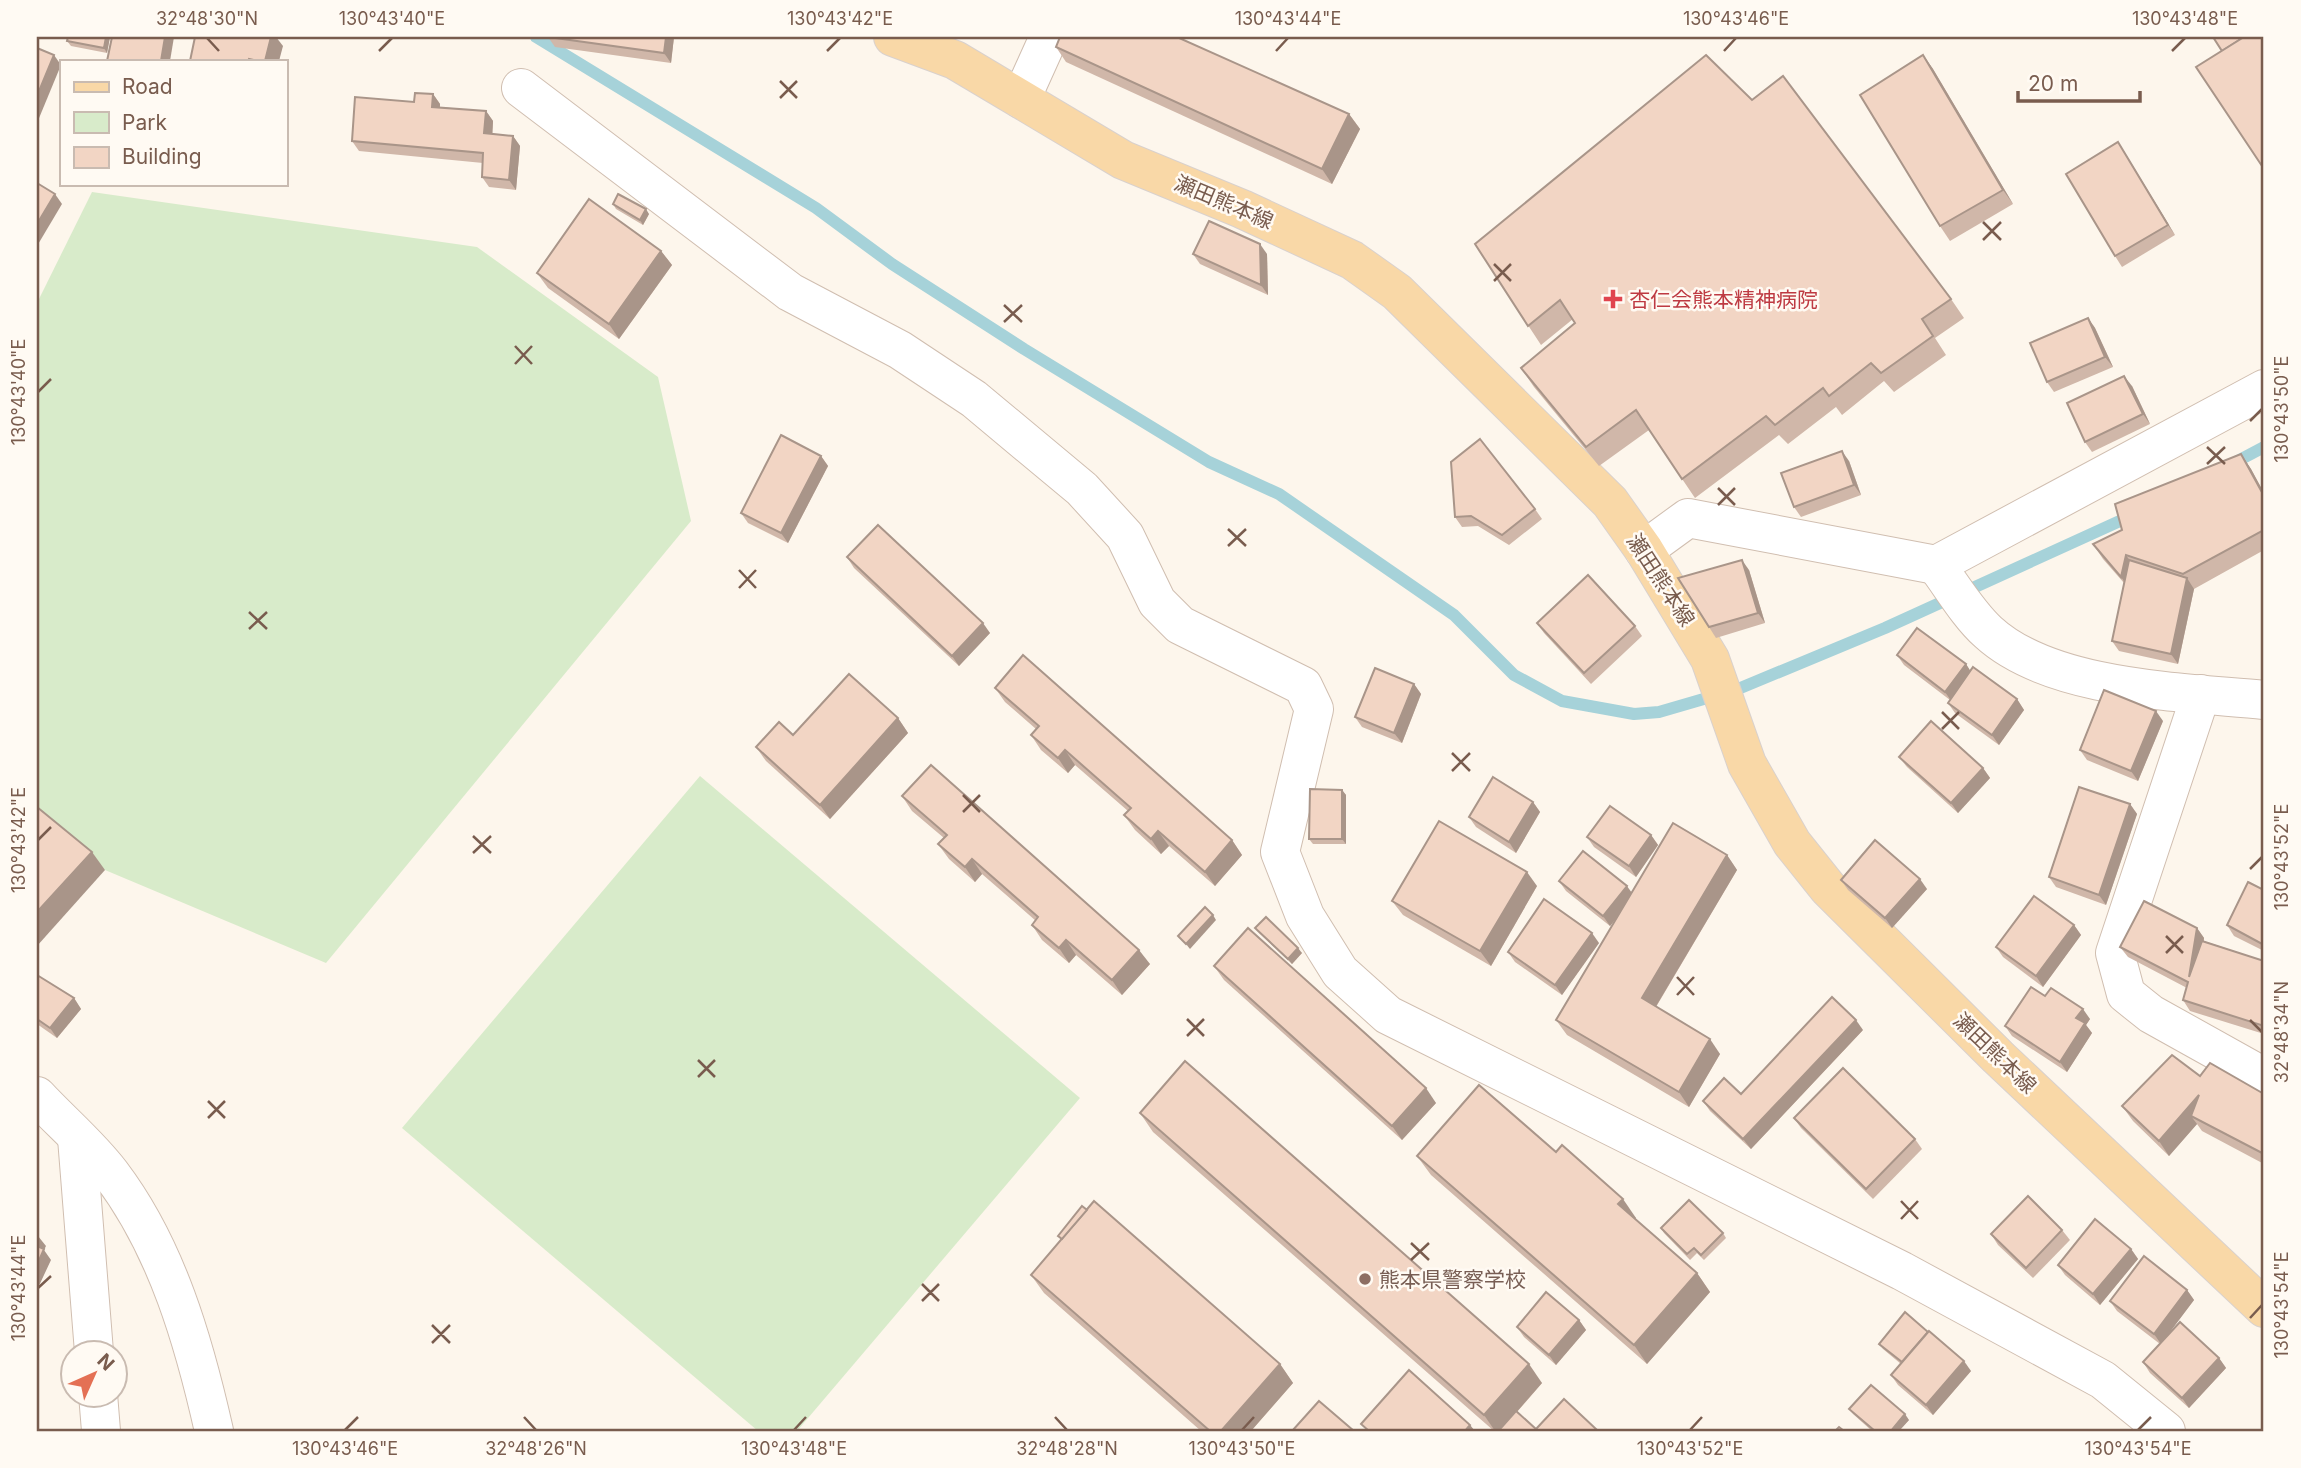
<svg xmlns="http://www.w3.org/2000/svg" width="2301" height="1468" viewBox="0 0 2301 1468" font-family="Inter,'Noto Sans JP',sans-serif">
	<rect width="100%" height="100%" fill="#fdf6ec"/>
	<g fill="#d8ebca">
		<polygon points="92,192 477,247 658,377 691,521 326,963 105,870 37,815 37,303"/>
		<polygon points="700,776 1080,1098 797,1431 758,1431 402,1128"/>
	</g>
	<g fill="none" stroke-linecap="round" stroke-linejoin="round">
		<g stroke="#a6d2d9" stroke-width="12">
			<polyline points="536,37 816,208 892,264 1024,349 1209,462 1279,494 1454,615 1514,675 1562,701 1634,714 1659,712 1738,689 1885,628 2133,515"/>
			<polyline points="2230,465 2264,447"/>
		</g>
		<g stroke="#d0beb0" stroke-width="40">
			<g id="minor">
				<polyline points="521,88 790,292 900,350 974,399 1082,489 1125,536 1157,602 1180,625 1303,686 1314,709 1280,852 1305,916 1340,972 1388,1015 1902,1271 2103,1380 2166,1431"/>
				<polyline points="1021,99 1049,37"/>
				<polyline points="1644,550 1688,518 1936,565 2264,389"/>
				<path d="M1936,565C1952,586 1968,614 1988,632C2051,690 2183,692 2264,700"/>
				<polyline points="2201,694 2115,953 2126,994 2151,1014 2264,1077"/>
				<path d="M37,1096C61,1122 90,1146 111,1174C167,1248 194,1342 214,1431"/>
				<polyline points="77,1138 94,1352"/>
				<polyline points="98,1394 101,1431"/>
			</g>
		</g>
		<g stroke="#d9d1cd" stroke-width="40">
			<polyline id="major" points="893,37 955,60 1123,160 1242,209 1352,260 1397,292 1610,502 1644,550 1710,659 1747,764 1792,843 1828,888 1998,1057 2264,1308"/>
		</g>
		<use href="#minor" stroke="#fff" stroke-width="38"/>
		<use href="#major" stroke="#f9d8a7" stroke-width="38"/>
	</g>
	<g fill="#d0b7a9">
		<polygon points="68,37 110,37 107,53 71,46 67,41"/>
		<polygon points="548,37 674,37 671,63 555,47"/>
		<polygon points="1056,47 1349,114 1360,129 1332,184 1066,62"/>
		<polygon points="1923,55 1933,69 2013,204 1950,241 1940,226"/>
		<polygon points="433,94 440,104 440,107 486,111 493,121 492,134 513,136 520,146 516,190 489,187 482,177 483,163 359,151 352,141 414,102"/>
		<polygon points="2118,142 2175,235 2122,267 2115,256"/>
		<polygon points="613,204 649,214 643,225 616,209"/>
		<polygon points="1475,244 1951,299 1964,318 1935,338 1946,355 1894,392 1884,381 1842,415 1836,407 1788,444 1779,435 1695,498 1649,430 1599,466 1534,387 1521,368 1575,323 1573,319 1541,345"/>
		<polygon points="661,251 672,265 619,339 548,288 537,273"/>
		<polygon points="1193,254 1267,254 1268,295 1200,264"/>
		<polygon points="2088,318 2095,328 2113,367 2054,392 2047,382"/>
		<polygon points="2132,386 2150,424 2092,452 2085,442"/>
		<polygon points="2241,454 2251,469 2264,493 2264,550 2194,589 2178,664 2119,651 2112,641 2124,583 2103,559 2093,544 2122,530"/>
		<polygon points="821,456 828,466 788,543 748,523 741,513"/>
		<polygon points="1849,461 1861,495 1801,517 1794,507"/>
		<polygon points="1535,509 1542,519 1509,545 1478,526 1462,527 1455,517"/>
		<polygon points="847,557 990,633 959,666 854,568"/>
		<polygon points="1749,570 1765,623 1716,638 1709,627"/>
		<polygon points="1537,623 1635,626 1642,636 1591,684 1544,633"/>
		<polygon points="1897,655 1966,664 1970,671 2017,699 2024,710 1999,745 1955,713 1948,703 1950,700 1904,665"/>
		<polygon points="1414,684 1421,694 1402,743 1362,727 1355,717"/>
		<polygon points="995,688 1232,840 1242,855 1215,886 1169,846 1161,854 1135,830 1124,815 1128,811 1075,765 1068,773 1041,750 1031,735 1036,729 1005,702"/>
		<polygon points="898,718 908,733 830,819 766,761 756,747"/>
		<polygon points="2163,721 2138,781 2087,760 2080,750"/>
		<polygon points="1899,757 1983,768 1990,778 1958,813 1907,767"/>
		<polygon points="1342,790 1346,795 1346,844 1313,844 1309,839"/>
		<polygon points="902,796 1150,964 1122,995 1076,955 1069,963 1042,940 1032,925 1036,921 982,874 975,882 949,859 938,844 944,838 912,811"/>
		<polygon points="1533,802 1540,812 1516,853 1476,827 1469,817"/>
		<polygon points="2130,804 2137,814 2106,905 2056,887 2049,877"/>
		<polygon points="1651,835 1658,845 1636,877 1594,847 1587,837"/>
		<polygon points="1727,855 1737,870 1656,1007 1720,1054 1689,1107 1567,1035 1556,1020 1617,918 1610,926 1566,891 1559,881 1632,892"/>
		<polygon points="1841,880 1927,889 1892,928 1848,890"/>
		<polygon points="1537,886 1491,966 1403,915 1392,901"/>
		<polygon points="2264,890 2264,951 2234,936 2227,925"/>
		<polygon points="2074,925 2081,935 2043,987 2003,957 1996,947"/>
		<polygon points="1255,928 1302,953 1292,964 1259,933"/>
		<polygon points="2197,928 2204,938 2204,941 2264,961 2264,1034 2190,1011 2183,1000 2187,988 2128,957 2120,947"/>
		<polygon points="1599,943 1562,995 1515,962 1508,952"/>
		<polygon points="1214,966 1436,1103 1402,1140 1224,980"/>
		<polygon points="37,975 74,998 81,1009 57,1038 37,1024"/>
		<polygon points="2045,996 2090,1019 2086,1025 2092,1033 2067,1072 2012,1036 2005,1026"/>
		<polygon points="1863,1030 1751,1149 1710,1111 1703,1101 1741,1094"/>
		<polygon points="2200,1076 2264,1094 2264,1164 2202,1131 2197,1124 2169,1156 2133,1121 2122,1106"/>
		<polygon points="1140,1113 1542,1383 1517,1412 1536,1429 1598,1431 1501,1431 1501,1430 1494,1431 1153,1132"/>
		<polygon points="1794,1118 1915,1139 1922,1149 1873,1199 1801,1128"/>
		<polygon points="1556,1152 1636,1218 1635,1219 1697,1273 1710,1292 1647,1364 1431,1175 1417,1156"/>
		<polygon points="1661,1228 1723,1233 1726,1238 1704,1260 1697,1253 1690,1260 1664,1233"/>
		<polygon points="2062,1230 2070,1240 2033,1278 1998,1245 1991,1234"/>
		<polygon points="1058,1236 1280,1364 1293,1383 1251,1431 1201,1431 1044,1293 1031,1275 1061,1240"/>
		<polygon points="2131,1249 2138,1259 2100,1305 2065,1275 2058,1265"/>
		<polygon points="2187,1290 2194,1300 2165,1338 2219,1358 2226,1368 2189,1408 2150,1373 2143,1362 2160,1344 2117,1311 2110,1301"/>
		<polygon points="1579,1320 1586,1330 1556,1365 1524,1337 1517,1327"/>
		<polygon points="1879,1344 1971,1371 1933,1415 1898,1385 1891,1375 1901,1364 1883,1349"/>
		<polygon points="1849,1409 1909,1420 1899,1431 1872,1431 1853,1414"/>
	</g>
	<g fill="#a99589">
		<polygon points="106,37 110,37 107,53 104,48"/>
		<polygon points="165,37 174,37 170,61 161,61"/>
		<polygon points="271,37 276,37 283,46 279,61 265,61"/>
		<polygon points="666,37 674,37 671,63 664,53"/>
		<polygon points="54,55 61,65 37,123 37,96"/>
		<polygon points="1923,55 1933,69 2013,204 2003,190"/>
		<polygon points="433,94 440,104 439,117 432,107"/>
		<polygon points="486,111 493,121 492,143 484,133"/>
		<polygon points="1349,114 1360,129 1332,184 1322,169"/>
		<polygon points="513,136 520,146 516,190 509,180"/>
		<polygon points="2118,142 2125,153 2175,235 2168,225"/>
		<polygon points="55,194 62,204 37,246 37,224"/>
		<polygon points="646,209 649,214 643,225 640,220"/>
		<polygon points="1260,244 1267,254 1268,295 1261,285"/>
		<polygon points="661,251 672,265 619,339 609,324"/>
		<polygon points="2088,318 2095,328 2113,367 2105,357"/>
		<polygon points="2124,376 2132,386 2150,424 2143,414"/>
		<polygon points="1842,451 1849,461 1861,495 1854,485"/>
		<polygon points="2241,454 2251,469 2264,493 2264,496"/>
		<polygon points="821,456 828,466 788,543 781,533"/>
		<polygon points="2126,555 2136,570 2132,592 2121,577"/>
		<polygon points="1742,560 1749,570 1765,623 1758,613"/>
		<polygon points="2187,578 2194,589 2178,664 2171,654"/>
		<polygon points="983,623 990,633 959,666 952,656"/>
		<polygon points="1966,664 1973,675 1952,702 1945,692"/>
		<polygon points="1414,684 1421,694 1402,743 1394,733"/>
		<polygon points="2017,699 2024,710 1999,745 1992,735"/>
		<polygon points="2156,711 2163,721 2138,781 2131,771"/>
		<polygon points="898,718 908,733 830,819 820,805"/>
		<polygon points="1065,750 1075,765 1068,773 1058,758"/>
		<polygon points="1983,768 1990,778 1958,813 1951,803"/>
		<polygon points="1342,790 1346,795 1346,844 1342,839"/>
		<polygon points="1533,802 1540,812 1516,853 1509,842"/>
		<polygon points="2130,804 2137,814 2106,905 2099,895"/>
		<polygon points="1158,831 1169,846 1161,854 1151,839"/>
		<polygon points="1651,835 1658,845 1636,877 1629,866"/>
		<polygon points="1232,840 1242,855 1215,886 1205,872"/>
		<polygon points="92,852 105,870 37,946 37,912"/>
		<polygon points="1727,855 1737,870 1652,1013 1642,998"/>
		<polygon points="972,859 982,874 975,882 965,867"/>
		<polygon points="1527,872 1537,886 1491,966 1480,951"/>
		<polygon points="1920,879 1927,889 1892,928 1885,918"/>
		<polygon points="1627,886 1634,896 1610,926 1603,916"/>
		<polygon points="1213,915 1216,920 1190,949 1186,944"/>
		<polygon points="2074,925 2081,935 2043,987 2036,976"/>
		<polygon points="2197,928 2204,938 2196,987 2189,977"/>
		<polygon points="1592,933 1599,943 1562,995 1555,985"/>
		<polygon points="1066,940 1076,955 1069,963 1059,948"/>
		<polygon points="1298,948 1302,953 1292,964 1288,959"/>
		<polygon points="1139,950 1150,964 1122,995 1112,980"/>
		<polygon points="74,998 81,1009 57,1038 50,1028"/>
		<polygon points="2083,1009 2090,1019 2086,1025 2092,1033 2067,1072 2060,1062 2076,1018"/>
		<polygon points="1856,1020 1863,1030 1751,1149 1743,1139"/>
		<polygon points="1710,1039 1720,1054 1689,1107 1679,1092"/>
		<polygon points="1426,1088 1436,1103 1402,1140 1392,1126"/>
		<polygon points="2199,1095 2191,1116 2197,1124 2169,1156 2159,1141"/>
		<polygon points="1623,1199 1636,1218 1631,1223 1618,1204"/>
		<polygon points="38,1236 46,1246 44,1250 51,1260 37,1290 37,1240"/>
		<polygon points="2131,1249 2138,1259 2100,1305 2093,1294"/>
		<polygon points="1697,1273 1710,1292 1647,1364 1634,1345"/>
		<polygon points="2187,1290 2194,1300 2161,1344 2154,1334"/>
		<polygon points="1579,1320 1586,1330 1556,1365 1549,1355"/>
		<polygon points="2219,1358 2226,1368 2189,1408 2182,1398"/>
		<polygon points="1964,1361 1971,1371 1933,1415 1926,1405"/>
		<polygon points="1280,1364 1293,1383 1251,1431 1221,1431"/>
		<polygon points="1529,1364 1542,1383 1500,1431 1495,1431 1484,1415"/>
		<polygon points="1905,1414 1909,1420 1899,1431 1891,1431"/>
		<polygon points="1470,1425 1475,1431 1465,1431"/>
	</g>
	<g fill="#f2d5c4" stroke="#a99589" stroke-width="2">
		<polygon points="68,37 106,37 104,48 67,41"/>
		<polygon points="112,37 165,37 161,61 107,61"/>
		<polygon points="195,37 271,37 265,61 259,61 249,59 248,61 190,61"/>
		<polygon points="548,37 666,37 664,53"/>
		<polygon points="1060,37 1177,37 1349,114 1322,169 1056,47"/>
		<polygon points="2213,37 2244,37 2222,51"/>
		<polygon points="2244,37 2264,37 2264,169 2196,67"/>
		<polygon points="37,48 54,55 37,96"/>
		<polygon points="1706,55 1752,100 1783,76 1951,299 1922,319 1933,336 1881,373 1871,363 1829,396 1823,388 1775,425 1766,416 1682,479 1636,410 1586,447 1521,368 1575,323 1560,300 1528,326 1475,244"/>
		<polygon points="1923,55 2003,190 1940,226 1860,95"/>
		<polygon points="415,93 433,94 432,107 486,111 484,133 513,136 509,180 482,177 483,153 352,141 355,97 414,102"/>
		<polygon points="2118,142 2168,225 2115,256 2066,174"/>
		<polygon points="37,183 55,194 37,224"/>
		<polygon points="618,194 646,209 640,220 613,204"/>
		<polygon points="589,199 661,251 609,324 537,273"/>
		<polygon points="1209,221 1260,244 1261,285 1193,254"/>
		<polygon points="2088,318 2105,357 2047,382 2030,343"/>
		<polygon points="2124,376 2143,414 2085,442 2067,403"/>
		<polygon points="781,435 821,456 781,533 741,513"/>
		<polygon points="1480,439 1535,509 1502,535 1471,516 1455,517 1451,462"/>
		<polygon points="1842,451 1854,485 1794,507 1781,473"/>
		<polygon points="2241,454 2264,496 2264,530 2183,574 2126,555 2121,577 2093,544 2122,530 2115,504"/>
		<polygon points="878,525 983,623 952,656 847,557"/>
		<polygon points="1742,560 1758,613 1709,627 1678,578"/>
		<polygon points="2129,560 2187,578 2171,654 2112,641"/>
		<polygon points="1588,575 1635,626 1584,673 1537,623"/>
		<polygon points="1917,628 1966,664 1945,692 1897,655"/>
		<polygon points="1023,655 1232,840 1205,872 1158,831 1151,839 1124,815 1131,808 1065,750 1058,758 1031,735 1039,726 995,688"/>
		<polygon points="1973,667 2017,699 1992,735 1948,703"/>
		<polygon points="1375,668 1414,684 1394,733 1355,717"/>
		<polygon points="849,674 898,718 820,805 756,747 779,722 793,735"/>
		<polygon points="2104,690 2156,711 2131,771 2080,750"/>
		<polygon points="1931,721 1983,768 1951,803 1899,757"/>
		<polygon points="931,765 1139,950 1112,980 1066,940 1059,948 1032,925 1038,917 972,859 965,867 938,844 947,835 902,796"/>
		<polygon points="1493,777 1533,802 1509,842 1469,817"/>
		<polygon points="2079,787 2130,804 2099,895 2049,877"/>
		<polygon points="1310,789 1342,790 1342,839 1309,839"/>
		<polygon points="1610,806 1651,835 1629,866 1587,837"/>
		<polygon points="37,807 92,852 37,912"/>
		<polygon points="1439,821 1527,872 1480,951 1392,901"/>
		<polygon points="1673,823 1727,855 1642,998 1710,1039 1679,1092 1556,1020"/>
		<polygon points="1875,840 1920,879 1885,918 1841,880"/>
		<polygon points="1583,851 1627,886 1603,916 1559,881"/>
		<polygon points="2248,882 2264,890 2264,945 2227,925"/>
		<polygon points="2034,896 2074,925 2036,976 1996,947"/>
		<polygon points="1544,899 1592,933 1555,985 1508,952"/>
		<polygon points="2144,901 2197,928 2189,977 2202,941 2264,961 2264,1026 2183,1000 2188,982 2120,947"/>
		<polygon points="1205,907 1213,915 1186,944 1178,936"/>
		<polygon points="1266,917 1298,948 1288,959 1255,928"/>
		<polygon points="1248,928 1426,1088 1392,1126 1214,966"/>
		<polygon points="37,975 74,998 50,1028 37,1019"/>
		<polygon points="2031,987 2045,996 2051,988 2083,1009 2076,1018 2085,1023 2060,1062 2005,1026"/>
		<polygon points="1832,997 1856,1020 1743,1139 1703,1101 1724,1078 1741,1094"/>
		<polygon points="2172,1055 2200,1076 2210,1063 2264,1094 2264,1154 2191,1116 2199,1095 2159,1141 2122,1106"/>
		<polygon points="1185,1061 1529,1364 1484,1415 1140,1113"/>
		<polygon points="1843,1068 1915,1139 1866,1189 1794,1118"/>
		<polygon points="1479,1085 1556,1152 1562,1145 1623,1199 1618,1204 1697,1273 1634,1345 1417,1156"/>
		<polygon points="2028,1196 2062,1230 2026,1268 1991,1234"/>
		<polygon points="1689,1200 1723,1233 1701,1255 1694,1248 1687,1254 1661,1228"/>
		<polygon points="1094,1201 1280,1364 1221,1431 1210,1431 1031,1275"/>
		<polygon points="1082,1206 1087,1210 1062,1239 1058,1236"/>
		<polygon points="2095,1219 2131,1249 2093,1294 2058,1265"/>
		<polygon points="37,1246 44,1249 37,1265"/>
		<polygon points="2144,1256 2187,1290 2154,1334 2110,1301"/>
		<polygon points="1546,1292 1579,1320 1549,1355 1517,1327"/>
		<polygon points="1905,1312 1928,1332 1902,1362 1879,1344"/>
		<polygon points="2180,1322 2219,1358 2182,1398 2143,1362"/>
		<polygon points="1929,1331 1964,1361 1926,1405 1891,1375"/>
		<polygon points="1409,1370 1470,1425 1465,1431 1369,1431 1361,1424"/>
		<polygon points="1871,1385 1905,1414 1891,1431 1875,1431 1849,1409"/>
		<polygon points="1564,1399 1596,1429 1594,1431 1502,1431 1500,1429 1516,1411 1536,1429"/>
		<polygon points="1319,1401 1354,1431 1292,1431"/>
		<polygon points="1839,1427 1844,1431 1835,1431"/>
	</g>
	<path fill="none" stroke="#795c4e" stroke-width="2.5" d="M207,38L219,51M379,51L392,38M827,51L840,38M1276,51L1288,38M1724,51L1736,38M2172,51L2185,38M780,81L797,98M780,98L797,81M1983,222L2001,240M1983,240L2001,222M1494,264L1511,281M1494,281L1511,264M1004,305L1022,322M1004,322L1022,305M515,346L532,364M515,364L532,346M38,392L51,379M2250,421L2262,409M2207,447L2225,464M2207,464L2225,447M1718,488L1735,505M1718,505L1735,488M1228,529L1246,546M1228,546L1246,529M739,570L756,588M739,588L756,570M249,612L267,629M249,629L267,612M1942,712L1959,729M1942,729L1959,712M1452,753L1470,771M1452,771L1470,753M963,795L980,812M963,812L980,795M473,836L491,853M38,840L51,827M473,853L491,836M2250,869L2262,857M2166,936L2183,953M2166,953L2183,936M1677,977L1694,995M1677,995L1694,977M1187,1019L1204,1036M2250,1020L2262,1032M1187,1036L1204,1019M698,1060L715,1077M698,1077L715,1060M208,1101L225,1118M208,1118L225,1101M1901,1201L1918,1219M1901,1219L1918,1201M1411,1243L1429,1260M1411,1260L1429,1243M922,1284L939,1301M38,1288L51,1276M922,1301L939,1284M2250,1318L2262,1305M432,1325L450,1343M432,1343L450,1325M524,1417L536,1430M1055,1417L1067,1430M345,1430L358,1417M794,1430L806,1417M1242,1430L1254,1417M1690,1430L1702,1417M2138,1430L2151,1417"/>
	<path fill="#e0444e" stroke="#fffaf3" stroke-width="2.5" d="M1609.5 288.5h7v7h7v7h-7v7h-7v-7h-7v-7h7z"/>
	<circle fill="#8d6e63" stroke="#fffaf3" stroke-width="2.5" cx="1365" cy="1279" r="7"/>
	<g text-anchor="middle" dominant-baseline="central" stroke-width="5" stroke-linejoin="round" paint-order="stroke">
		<g font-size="21" fill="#795c4e" stroke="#fffaf3">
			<text transform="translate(1224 202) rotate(23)">瀬田熊本線</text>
			<text transform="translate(1661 580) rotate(57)">瀬田熊本線</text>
			<text transform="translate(1995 1053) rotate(44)">瀬田熊本線</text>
		</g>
		<g font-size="21" fill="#be3a42" stroke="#fffaf3" text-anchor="start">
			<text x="1629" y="299">杏仁会熊本精神病院</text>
		</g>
		<g font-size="21" fill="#785e54" stroke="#fffaf3" text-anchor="start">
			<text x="1379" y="1279">熊本県警察学校</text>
		</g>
	</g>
	<rect width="2301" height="1468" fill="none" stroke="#fffaf3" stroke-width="77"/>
	<rect x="60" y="60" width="228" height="126" fill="#fffaf3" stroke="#c9bbb1" stroke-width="2"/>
	<rect x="74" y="82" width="35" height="10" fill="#f9d8a7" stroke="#c9bbb1" stroke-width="2"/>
	<text x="122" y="94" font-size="21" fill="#795c4e">Road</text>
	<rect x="74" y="112" width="35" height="21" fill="#d8ebca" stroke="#c9bbb1" stroke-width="2"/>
	<text x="122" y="130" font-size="21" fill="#795c4e">Park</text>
	<rect x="74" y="147" width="35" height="21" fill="#f2d5c4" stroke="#c9bbb1" stroke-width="2"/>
	<text x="122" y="164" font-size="21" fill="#795c4e">Building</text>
	<g transform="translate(94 1374) rotate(45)"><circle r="33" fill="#fffaf3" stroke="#c9bbb1" stroke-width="2"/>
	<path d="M0-5L12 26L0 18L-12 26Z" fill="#e47054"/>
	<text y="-10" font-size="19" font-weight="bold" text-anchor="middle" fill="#795c4e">N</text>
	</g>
	<path d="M2018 91v10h122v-10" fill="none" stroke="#795c4e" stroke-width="3.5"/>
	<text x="2028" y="91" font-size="21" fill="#795c4e" stroke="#fffaf3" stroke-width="5" paint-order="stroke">20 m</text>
	<rect x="38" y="38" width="2224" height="1392" fill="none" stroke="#795c4e" stroke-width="2.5"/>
	<g font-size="18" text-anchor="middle" fill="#795c4e">
		<text x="207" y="25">32°48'30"N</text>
		<text x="392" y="25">130°43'40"E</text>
		<text x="840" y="25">130°43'42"E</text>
		<text x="1288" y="25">130°43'44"E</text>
		<text x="1736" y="25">130°43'46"E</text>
		<text x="2185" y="25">130°43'48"E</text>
		<text transform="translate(19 392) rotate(-90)" y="6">130°43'40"E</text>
		<text transform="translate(2282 409) rotate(-90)" y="6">130°43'50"E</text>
		<text transform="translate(19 840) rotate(-90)" y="6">130°43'42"E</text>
		<text transform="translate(2282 857) rotate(-90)" y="6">130°43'52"E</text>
		<text transform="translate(2282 1032) rotate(-90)" y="6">32°48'34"N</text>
		<text transform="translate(19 1288) rotate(-90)" y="6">130°43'44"E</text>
		<text transform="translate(2282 1305) rotate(-90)" y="6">130°43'54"E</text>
		<text x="345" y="1455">130°43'46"E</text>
		<text x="536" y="1455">32°48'26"N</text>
		<text x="794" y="1455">130°43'48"E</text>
		<text x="1067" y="1455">32°48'28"N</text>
		<text x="1242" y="1455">130°43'50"E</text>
		<text x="1690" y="1455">130°43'52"E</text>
		<text x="2138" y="1455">130°43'54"E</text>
	</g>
</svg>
